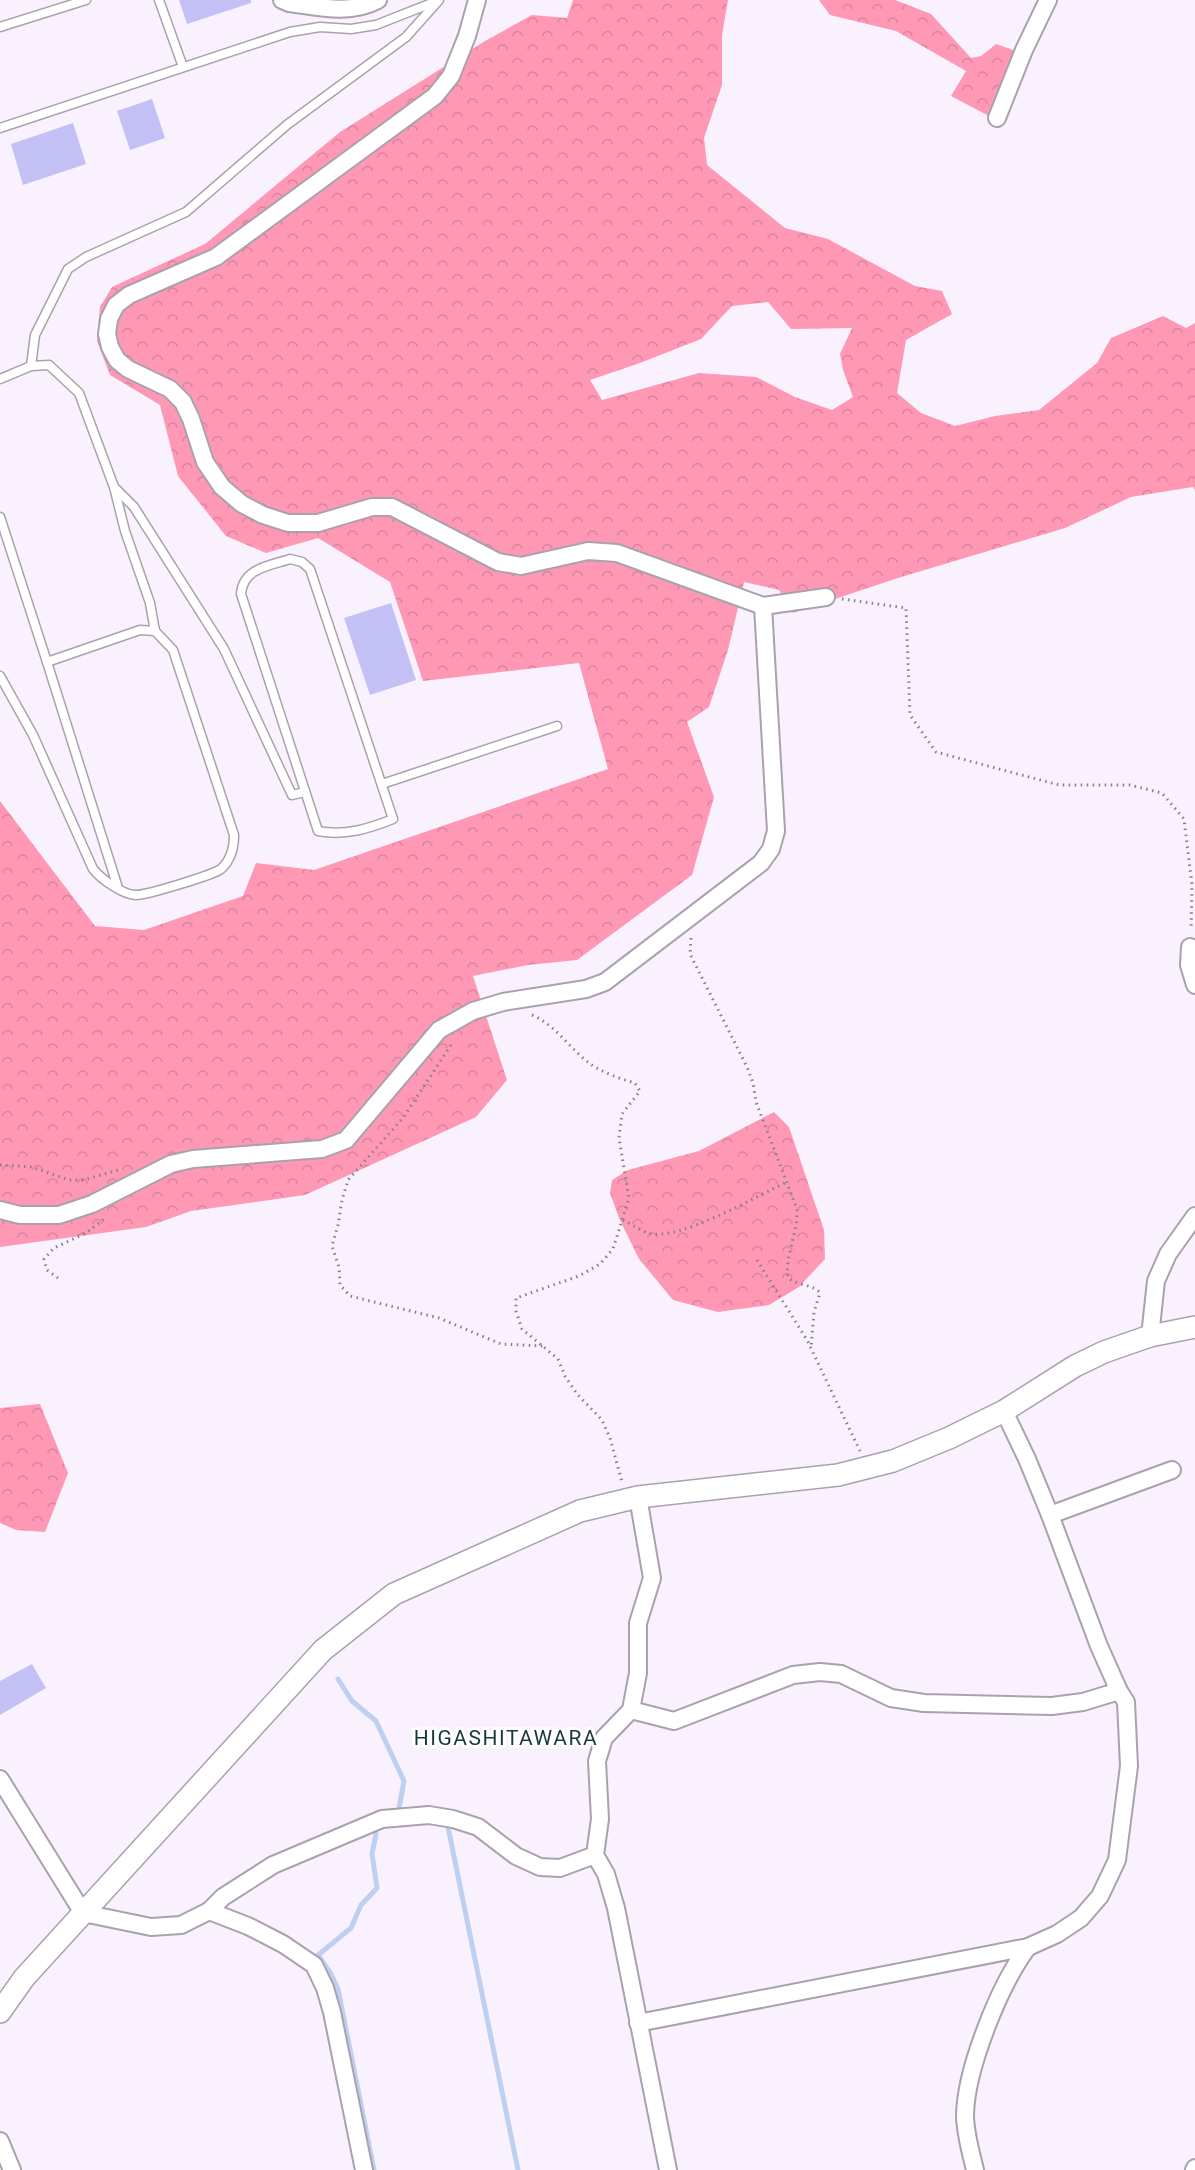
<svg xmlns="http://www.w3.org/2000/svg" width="1195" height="2170" viewBox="0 0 1195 2170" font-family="Roboto,sans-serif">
	<defs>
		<pattern id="forest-crowns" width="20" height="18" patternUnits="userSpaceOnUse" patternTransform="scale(1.5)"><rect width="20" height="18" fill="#fe98b5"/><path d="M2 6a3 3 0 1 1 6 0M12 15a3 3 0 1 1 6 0" fill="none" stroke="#d9839c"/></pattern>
	</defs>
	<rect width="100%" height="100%" fill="#f9f2fe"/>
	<g fill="url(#forest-crowns)" fill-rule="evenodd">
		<path d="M573,0H728L722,35V85L704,138L707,165L785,228L828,239L915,286L942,291L952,314L906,340L897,393L921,413L955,426L995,416L1039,410L1097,363L1111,338L1163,316L1186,328L1195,323V490L1193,487L1131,497L1065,528L898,578L793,613L779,590L744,582L728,650L709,707L687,722L714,797L692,875L577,960L528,965L473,976L507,1080L476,1117L305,1195L191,1211L146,1227L0,1247V801L95,926L144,930L243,896L256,863L314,870L608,769L579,663L423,681L390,582L318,538L266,553L226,536L178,476L160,405L110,375L97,341L100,307L112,287L205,244L340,132L485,41L532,15L567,18ZM768,302L791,329L852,328L840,354L843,370L853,397L832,410L795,397L756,377L699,373L602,400L590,380L640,363L701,339L732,306Z"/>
		<polygon points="819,0 895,0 931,14 971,58 981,56 996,44 1016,51 989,116 951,96 966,71 896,31 830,15"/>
		<polygon points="774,1112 789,1127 824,1230 825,1259 799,1287 769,1305 718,1312 673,1300 639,1259 619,1218 610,1193 612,1180 628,1170 699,1151"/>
		<polygon points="40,1404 68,1473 45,1532 16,1530 0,1523 0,1408"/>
	</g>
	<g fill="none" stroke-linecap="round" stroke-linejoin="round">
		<g stroke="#bed0f1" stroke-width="5">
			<polyline points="338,1679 352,1701 376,1721 404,1781 399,1808"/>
			<polyline points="448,1827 518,2170"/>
			<polyline points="374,2170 338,1989 331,1974 318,1955 351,1928 361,1905 377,1888 372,1854 376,1834"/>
		</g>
	</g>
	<g fill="#c3c0f6">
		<polygon points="179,0 251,0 251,3 187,24"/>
		<polygon points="152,99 165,138 130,150 117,111"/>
		<polygon points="73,123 86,164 23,185 11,144"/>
		<polygon points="391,603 416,680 370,695 344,618"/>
		<polygon points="32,1664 46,1688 0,1715 0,1681"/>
	</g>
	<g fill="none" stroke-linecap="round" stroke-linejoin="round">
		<g stroke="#aaa1af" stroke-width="11">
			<g id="service">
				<polyline points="159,0 183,67"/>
				<polyline points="0,27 86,0"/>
				<polyline points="0,128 290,32 320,27 351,29 376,25 437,1"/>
				<polyline points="31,366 35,335 68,269 86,257 186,212 288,124 406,37 439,0"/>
				<polyline points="0,379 31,366 49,365 79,393 114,487 125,531 150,603 155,631"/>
				<polyline points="114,487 134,507 224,649 292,795 305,792"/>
				<polyline points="0,517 47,662"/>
				<path d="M290,559L302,562L310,569L393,819C368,829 345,836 318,831L241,594C243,568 269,566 290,559Z"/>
				<path d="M0,676L33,735L93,869C101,879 123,895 136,895C147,895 213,875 221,869C231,860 234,848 234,835L173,650L155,631L140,630L47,662L118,888"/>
				<polyline points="382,784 557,726"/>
			</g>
		</g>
		<g stroke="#aaa1af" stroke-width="20">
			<g id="minor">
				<path d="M282,0L289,3C319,7 350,15 378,0"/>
				<polyline points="477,0 467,36 451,76 435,96 216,257 129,295 116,305 109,319 107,334 110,347 117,360 128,369 170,389 183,402 191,419 205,462 222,487 242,504 263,515 288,523 318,523 372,507 392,507 498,562 521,566 588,551 617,553 763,606 826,597"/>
				<polyline points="997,118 1024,50 1048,0"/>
				<polyline points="1190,947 1189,965 1195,985"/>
				<polyline points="0,1210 20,1215 59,1215 92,1204 171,1164 193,1159 322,1149 346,1140 439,1030 473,1011 503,1002 586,989 605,982 761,863 771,849 776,831 763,606"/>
				<polyline points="1150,1336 1156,1281 1168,1254 1195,1216"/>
				<polyline points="638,1497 652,1578 638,1623 638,1673 631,1710 604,1738 597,1761 600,1819 595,1855 606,1874 616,1908 668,2170"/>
				<polyline points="1050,1515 1172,1470"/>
				<polyline points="631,1710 674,1721 793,1675 820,1672 841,1674 891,1698 924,1703 1052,1706 1083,1702 1119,1691"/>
				<polyline points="0,1779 83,1913 151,1927 181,1925 209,1911 223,1897 273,1865 382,1819 429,1815 453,1819 478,1827 516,1856 540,1867 560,1868 595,1855"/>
				<polyline points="209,1911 248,1926 283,1944 314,1965 325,1988 332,2012 364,2170"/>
				<polyline points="638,2023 1028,1947 1057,1934 1081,1918 1100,1896 1117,1860 1129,1766 1126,1702 1119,1691 1099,1646 1050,1515 1027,1459 1004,1411"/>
				<polyline points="0,2141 12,2170"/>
				<path d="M975,2170C971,2153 965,2133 965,2115C966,2068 1000,1984 1028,1947"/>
				<polyline points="1194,2170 1195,2168"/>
			</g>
		</g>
		<g stroke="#aaa1af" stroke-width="24">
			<polyline id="tertiary" points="0,2012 24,1978 323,1650 394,1594 580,1511 638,1497 838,1475 893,1461 949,1438 1004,1411 1075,1366 1104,1352 1150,1336 1195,1327"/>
		</g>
		<g stroke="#848088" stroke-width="3" stroke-dasharray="1.5 4.5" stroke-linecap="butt">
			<polyline points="842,599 906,608 910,715 936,752 1059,785 1130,785 1162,793 1184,819 1192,885 1191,930"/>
			<path d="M691,938L690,954L747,1067L753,1083L756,1102L797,1209C798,1233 785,1255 788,1278C798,1286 813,1284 820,1293L814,1312L811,1348"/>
			<path d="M532,1015C558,1026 571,1052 595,1067C607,1074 621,1079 635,1083L640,1091L622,1114L619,1138L629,1198L613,1249L600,1264L579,1276L516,1298V1311L522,1329L558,1359L565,1376L577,1394L602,1420L610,1438L622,1482"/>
			<polyline points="451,1045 403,1118 348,1180 342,1200 338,1225 332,1246 339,1267 340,1285 350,1296 439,1318 501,1344 543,1346"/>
			<polyline points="0,1165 32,1167 69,1180 83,1180 119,1170"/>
			<path d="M623,1220C631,1224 640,1230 648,1233C679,1242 756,1196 787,1182"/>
			<polyline points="757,1260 807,1340 860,1451"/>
			<polyline points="58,1278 47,1270 44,1259 54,1248 86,1233 104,1219"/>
		</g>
		<use href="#service" stroke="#fff" stroke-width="8"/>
		<use href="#minor" stroke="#fff" stroke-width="16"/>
		<use href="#tertiary" stroke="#fff" stroke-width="21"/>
	</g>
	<g text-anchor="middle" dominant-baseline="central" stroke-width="6" stroke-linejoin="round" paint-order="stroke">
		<g font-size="21" letter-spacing="1.5" fill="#183a37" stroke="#fff">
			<text x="506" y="1738">HIGASHITAWARA</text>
		</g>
	</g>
</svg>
